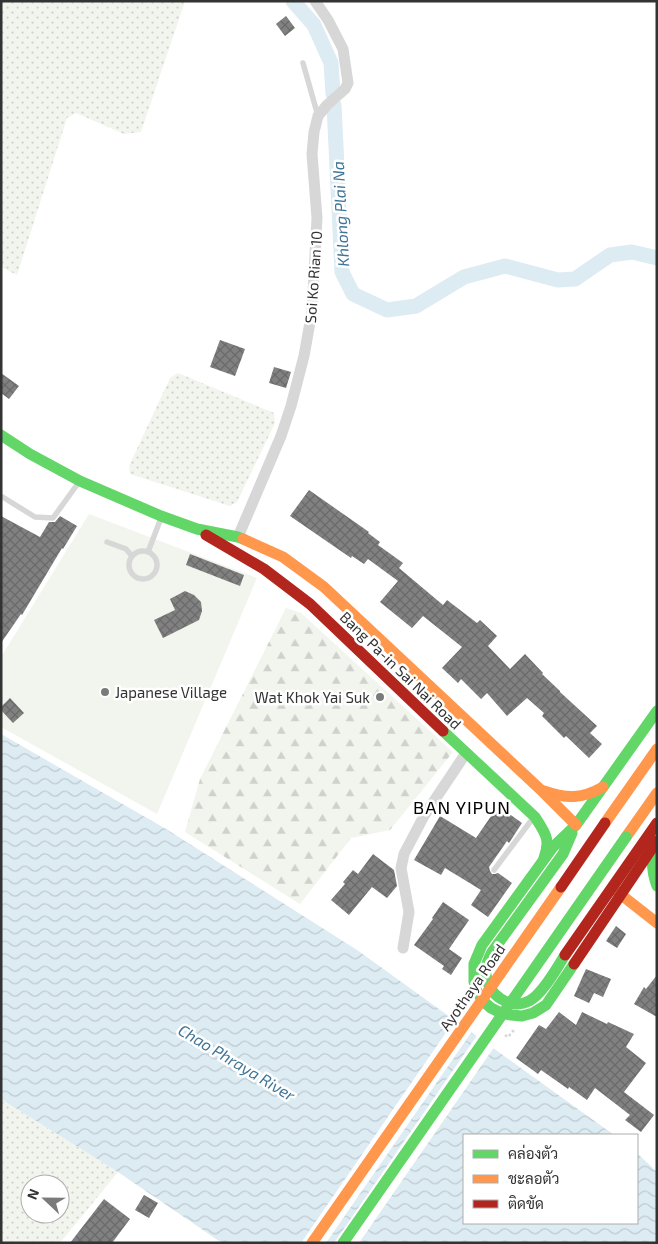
<svg xmlns="http://www.w3.org/2000/svg" width="658" height="1244" viewBox="0 0 658 1244" font-family="'Exo 2',Sarabun,sans-serif">
	<defs>
		<pattern id="grass-dots" width="8" height="8" patternUnits="userSpaceOnUse" patternTransform="scale(1.25)"><rect width="8" height="8" fill="#f1f5ed"/><path d="M2 2h.1M6 6h.1" fill="none" stroke="#cfd2cc" stroke-width="1.8" stroke-linecap="round"/></pattern>
		<pattern id="forest-firs" width="22" height="20" patternUnits="userSpaceOnUse" patternTransform="scale(1.25)"><rect width="22" height="20" fill="#f1f5ed"/><path d="M5 1l3.5 6h-7zM16 11l3.5 6h-7z" fill="#cfd2cc"/></pattern>
		<pattern id="water-waves" width="16" height="10" patternUnits="userSpaceOnUse" patternTransform="scale(1.25)"><rect width="16" height="10" fill="#ddebf3"/><path d="M0 5q4-4 8 0t8 0" fill="none" stroke="#becad1"/></pattern>
		<pattern id="building-cross-hatch" width="8" height="8" patternUnits="userSpaceOnUse" patternTransform="scale(1.25)"><rect width="8" height="8" fill="#818181"/><path d="M0 0l8 8M0 8l8-8" fill="none" stroke="#6a6a6a"/></pattern>
	</defs>
	<rect width="100%" height="100%" fill="#fff"/>
	<g fill="url(#grass-dots)" fill-rule="evenodd">
		<polygon points="1,1 185,1 141,132 124,134 76,113 67,118 17,275 1,267"/>
		<polygon points="178,373 274,413 275,423 237,502 230,506 130,474 129,466 170,378"/>
		<path d="M1,1099L118,1172L60,1243H1ZM30,1184H60V1214H30Z"/>
	</g>
	<polygon fill="url(#forest-firs)" points="286,608 301,613 453,752 390,830 351,838 300,904 185,832 200,779"/>
	<polygon fill="#f1f5ed" points="89,514 257,578 157,814 1,727 1,657"/>
	<polygon fill="url(#water-waves)" points="1,734 166,829 357,950 614,1135 464,1135 464,1223 637,1223 637,1153 657,1172 657,1243 222,1243 118,1172 1,1099"/>
	<g fill="#fff">
		<polygon points="456,1018 473,1030 326,1243 301,1243"/>
		<polygon points="478,1034 495,1046 359,1243 334,1243"/>
	</g>
	<g fill="none" stroke-linecap="round" stroke-linejoin="round">
		<g stroke="#ddebf3" stroke-width="15">
			<polyline points="293,1 314,25 331,63 333,94"/>
			<polyline points="334,105 342,272 353,294 387,310 416,306 464,277 505,266 558,280 575,279 610,255 632,252 657,258"/>
		</g>
	</g>
	<g fill="url(#building-cross-hatch)">
		<polygon points="286,16 295,28 285,36 276,24"/>
		<polygon points="220,340 245,349 235,376 210,367"/>
		<polygon points="274,367 291,372 286,388 269,383"/>
		<polygon points="1,373 19,386 9,399 1,393"/>
		<polygon points="309,490 369,532 368,533 380,542 378,545 403,563 399,568 443,605 447,600 477,623 480,620 497,636 488,646 510,669 525,654 543,673 542,674 560,691 560,692 597,726 590,733 602,744 589,758 566,736 564,738 542,716 544,713 527,698 507,716 487,693 481,699 461,679 458,683 442,668 462,647 423,616 412,628 380,602 398,581 368,559 364,564 352,556 351,558 290,516"/>
		<polygon points="1,516 40,537 49,522 55,522 60,516 77,526 63,549 62,548 22,615 21,614 1,643"/>
		<polygon points="190,554 244,575 240,586 186,565"/>
		<polygon points="185,591 194,595 201,602 202,611 199,620 163,638 154,620 175,610 170,599"/>
		<polygon points="10,698 24,713 13,723 1,710 1,707"/>
		<polygon points="498,806 522,823 509,843 507,841 489,867 490,871 492,874 495,874 498,873 512,883 488,917 471,905 481,890 445,868 441,875 414,860 440,816 476,838"/>
		<polygon points="373,854 394,870 397,886 387,898 372,887 349,915 331,900 345,884 343,882 353,870 358,874"/>
		<polygon points="443,902 469,920 449,949 462,958 451,975 442,969 444,966 414,945 433,919 432,918"/>
		<polygon points="616,926 626,934 617,948 606,941"/>
		<polygon points="586,969 611,979 603,997 594,993 589,1003 574,996"/>
		<polygon points="657,975 657,1017 634,1004 644,987 646,989"/>
		<polygon points="559,1012 576,1025 582,1012 607,1024 608,1022 634,1034 626,1047 646,1063 624,1092 654,1115 641,1132 625,1120 630,1115 595,1088 587,1100 569,1087 568,1089 541,1070 538,1074 516,1058 539,1025 546,1029"/>
		<polygon points="144,1195 158,1203 149,1218 135,1210"/>
		<polygon points="104,1199 130,1219 112,1243 70,1243"/>
	</g>
	<g fill="none" stroke-linecap="round" stroke-linejoin="round">
		<polyline stroke="#d6d6d6" stroke-width="2.5" stroke-dasharray="2.5 2.5" stroke-linecap="butt" points="505,1035 508,1037 514,1030 512,1029"/>
		<g stroke="#d7d7d7" stroke-width="5.5">
			<polyline points="303,63 318,116"/>
			<polyline points="1,496 35,517 53,518 79,482"/>
			<polyline points="107,542 126,549 132,556"/>
			<circle cx="143" cy="565" r="14"/>
			<polyline points="148,552 161,518"/>
			<polyline points="494,870 533,818"/>
		</g>
		<g stroke="#d7d7d7" stroke-width="11">
			<polyline points="238,537 281,436 291,406 304,356 312,311 317,218 312,154 314,132 318,116 327,105 345,89 348,83 343,49 328,20 315,1"/>
			<polyline points="403,948 409,912 401,868 404,854 424,816 466,753"/>
		</g>
		<g stroke="#63d668" stroke-width="11">
			<polyline points="1,435 30,454 80,481 161,516 197,529 238,537 243,539"/>
			<path d="M443,731L535,817C545,833 551,839 544,858"/>
			<path d="M654,847C651,861 652,873 657,886"/>
			<path d="M565,955C557,968 542,995 529,1001C510,1011 487,994 486,974C485,966 488,959 492,952L563,854L572,833"/>
			<polyline points="574,964 546,1005 533,1013 522,1016 511,1015 501,1013 491,1008 483,1001 477,992 474,982 474,964 482,945 553,847 576,825 657,711"/>
		</g>
		<g stroke="#ff974d" stroke-width="11">
			<polyline points="243,539 283,557 324,587 542,791 576,825"/>
			<path d="M544,791C567,799 582,799 603,787"/>
			<polyline points="605,823 657,749"/>
			<polyline points="626,837 657,793"/>
			<polyline points="615,890 657,923"/>
		</g>
		<g stroke="#b3261e" stroke-width="11">
			<polyline points="206,535 264,569 310,604 443,731"/>
			<polyline points="565,955 657,823"/>
			<polyline points="574,964 657,841"/>
		</g>
		<polyline stroke="#63d668" stroke-width="11" points="343,1243 626,837"/>
		<polyline stroke="#ff974d" stroke-width="11" points="312,1243 561,887"/>
		<polyline stroke="#b3261e" stroke-width="11" points="561,887 605,823"/>
	</g>
	<g fill="#7a7a7a" stroke="#fff" stroke-width="2">
		<circle cx="105" cy="692" r="5"/>
		<circle cx="380" cy="697" r="5"/>
	</g>
	<g text-anchor="middle" dominant-baseline="central" stroke-width="5" stroke-linejoin="round" paint-order="stroke">
		<g font-size="15" fill="#333" stroke="#fff">
			<text transform="translate(313 277) rotate(-86)">Soi Ko Rian 10</text>
			<text transform="translate(401 670) rotate(44)">Bang Pa-in Sai Nai Road</text>
			<text transform="translate(472 987) rotate(-55)">Ayothaya Road</text>
		</g>
		<g font-size="15" fill="#333" stroke="#fff" text-anchor="start">
			<text x="115" y="692">Japanese Village</text>
			<text x="370" y="697" text-anchor="end">Wat Khok Yai Suk</text>
		</g>
		<g font-size="16" font-style="italic" fill="#3f7597" stroke="#fff">
			<text transform="translate(340 214) rotate(-93)">Khlong Plai Na</text>
			<text transform="translate(237 1062) rotate(31)">Chao Phraya River</text>
		</g>
		<g font-size="18" letter-spacing="1" fill="#000" stroke="#fff">
			<text x="462" y="807">BAN YIPUN</text>
		</g>
	</g>
	<rect width="658" height="1244" fill="none" stroke="#333333" stroke-width="5"/>
	<rect x="463" y="1134" width="175" height="90" fill="#ffffff" stroke="#adadad"/>
	<rect x="473" y="1150" width="25" height="8" fill="#63d668" stroke="#adadad"/>
	<text x="508" y="1159" font-size="15" fill="#333333">คล่องตัว</text>
	<rect x="473" y="1175" width="25" height="8" fill="#ff974d" stroke="#adadad"/>
	<text x="508" y="1184" font-size="15" fill="#333333">ชะลอตัว</text>
	<rect x="473" y="1200" width="25" height="8" fill="#b3261e" stroke="#adadad"/>
	<text x="508" y="1209" font-size="15" fill="#333333">ติดขัด</text>
	<g transform="translate(45 1199) rotate(292)"><circle r="24" fill="#ffffff" stroke="#adadad"/>
	<path d="M0-4L9 19L0 12L-9 19Z" fill="#7a7a7a"/>
	<text y="-8" font-size="14" font-weight="bold" text-anchor="middle" fill="#333333">N</text>
	</g>
</svg>
